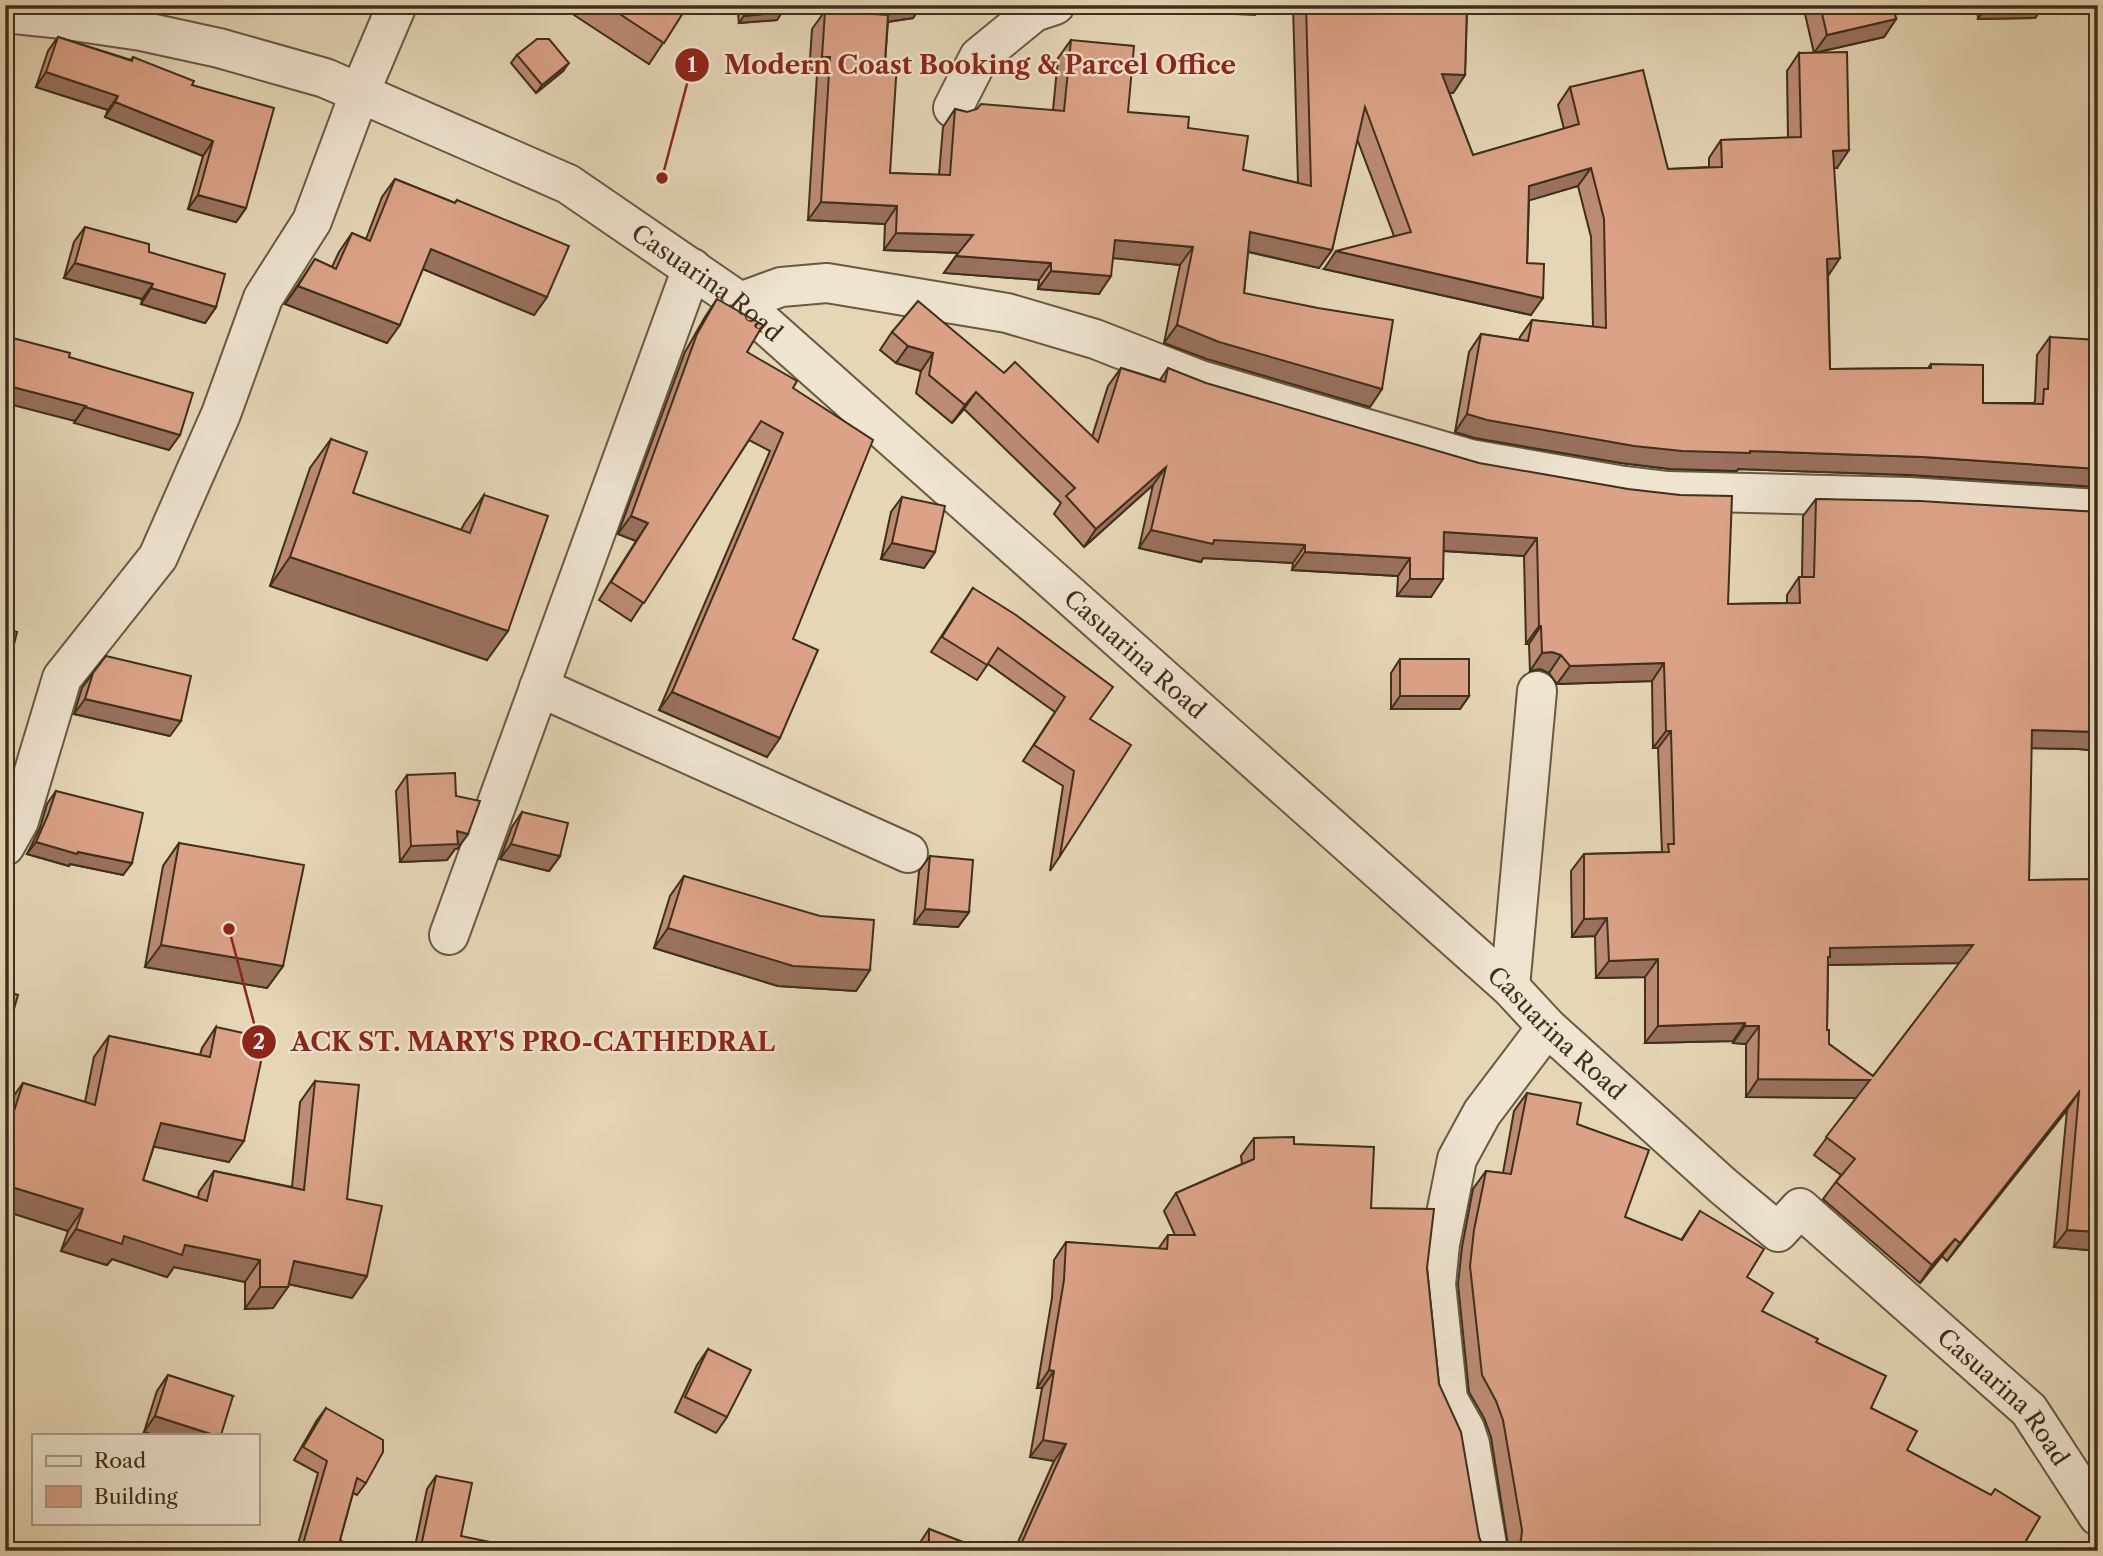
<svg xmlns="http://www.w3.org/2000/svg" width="2103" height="1556" viewBox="0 0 2103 1556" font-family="'Libre Caslon Text',serif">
	<rect width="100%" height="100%" fill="#e5d6b6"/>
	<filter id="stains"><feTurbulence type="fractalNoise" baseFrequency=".00286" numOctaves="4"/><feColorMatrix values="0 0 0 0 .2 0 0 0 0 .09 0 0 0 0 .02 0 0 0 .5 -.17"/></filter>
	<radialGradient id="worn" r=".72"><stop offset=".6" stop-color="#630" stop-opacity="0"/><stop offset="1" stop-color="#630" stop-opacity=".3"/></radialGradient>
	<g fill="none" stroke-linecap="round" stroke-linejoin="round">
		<g stroke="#685942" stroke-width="42">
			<g id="minor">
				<path id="s1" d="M5,13L53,18L141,31L219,48L325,78L568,184L740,302L1510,987L1547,1027L1723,1186L1778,1232L1800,1208L2029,1410L2098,1516"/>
				<polyline points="953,108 979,57 1034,12 1055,5"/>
				<polyline points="740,302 781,287 827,283 1007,313 1095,339 1200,380 1470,459 1618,485 1668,491 1909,497 2098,509"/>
				<polyline points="539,687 908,853"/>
				<polyline points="5,846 19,821 62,678 158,557 221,414 263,298 312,221 360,92 397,5"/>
				<polyline points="449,935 692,268"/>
				<polyline points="1510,987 1537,691"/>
				<polyline points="1488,1551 1470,1444 1465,1429 1448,1399 1436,1284 1440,1244 1457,1159 1482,1113 1547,1027"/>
			</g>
		</g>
		<use href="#minor" stroke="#eee4d0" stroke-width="38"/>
	</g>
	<g fill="#bc8b74" stroke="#3f2f1b" stroke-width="2" fill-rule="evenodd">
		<polygon points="581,5 688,5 649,64 574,15"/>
		<polygon points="737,5 782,5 782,12 777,20 739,23"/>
		<polygon points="863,5 930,5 920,8 913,18 888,22 885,62 890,173 939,175 943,127 955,109 967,112 1053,110 1058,58 1071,40 1128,112 1188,128 1243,170 1298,183 1293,5 1473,5 1470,9 1467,9 1465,75 1453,93 1449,92 1473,155 1564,129 1558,105 1570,87 1668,169 1709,167 1709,158 1721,140 1788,138 1787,71 1799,53 1837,168 1834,168 1828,275 1830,369 1928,368 1931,364 1983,403 2034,403 2035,401 2037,355 2050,337 2098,487 1910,475 1738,469 1737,471 1670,469 1621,463 1475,438 1455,432 1469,352 1481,334 1519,340 1520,337 1532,320 1593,327 1591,237 1578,186 1529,200 1527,263 1531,315 1324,269 1394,236 1357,139 1332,250 1319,268 1248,252 1244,293 1370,407 1207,359 1164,343 1180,265 1113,258 1099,294 1038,289 1039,280 944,273 958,253 884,250 885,224 808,220 817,74 809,74 812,29 825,11 864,13"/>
		<polygon points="1803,5 1893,5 1896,19 1884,37 1814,53"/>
		<polygon points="1977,5 2044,5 2035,18 1978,19"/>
		<polygon points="58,37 131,60 133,57 192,85 246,208 236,222 188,209 203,156 105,117 108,110 36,87 48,51"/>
		<polygon points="517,55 563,71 536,93 511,63"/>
		<polygon points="395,179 455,203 457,200 547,297 534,315 423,269 387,343 285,304 315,259 332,267 339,252 352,233 366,239 382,197"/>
		<polygon points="85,227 149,252 216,307 205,323 141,304 142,299 64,278 74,242"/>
		<polygon points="717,299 747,352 793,388 793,639 767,757 659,710 770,451 749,440 631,621 599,600 636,541 618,534 685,352 705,317"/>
		<path d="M892,332L1004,373L1092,437L1108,386L1121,368L1160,380L1168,368L1728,604L1787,603V595L1799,577H1802L1803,516L1816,499L2098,512V751L2078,749L2031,748L2029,880L2098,879V1251L2054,1247L2067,1110L1947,1261L1942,1256L1920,1283L1823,1199L1841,1175L1814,1155L1856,1098L1746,1097V1044L1733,1043V1041L1645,1043V977L1596,978L1595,936L1572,937L1571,871L1584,854L1662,852L1658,748H1653L1652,681L1557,684L1549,673L1540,669L1530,671L1529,644H1526L1524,556L1443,551L1431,597L1397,596L1398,576L1292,570L1293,563L1203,558L1201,562L1139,548L1153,485L1084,547L1054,514L1061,503L964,409L952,423L916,393L921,371L896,363L880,350ZM1960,963L1873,1076L1829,1044L1827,1030L1828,965Z"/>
		<polygon points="331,439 353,493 461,530 464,524 484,495 487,660 270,586 310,468"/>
		<polygon points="902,497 935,552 924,568 881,559 891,512"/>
		<polygon points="973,588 1090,719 1060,856 1050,871 1063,786 1023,761 1055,712 988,664 977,680 931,652"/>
		<polygon points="1400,659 1469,696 1460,709 1391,709 1391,673"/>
		<polygon points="93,673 170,736 74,714 82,688"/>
		<polygon points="407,775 456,796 468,834 457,849 455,849 447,860 400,862 396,791"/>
		<polygon points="56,791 132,863 123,875 70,864 69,866 27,854 40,828 47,804"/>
		<polygon points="522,812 560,856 549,871 500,859 512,827"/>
		<polygon points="179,843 283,966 267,988 145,967 163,866"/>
		<polygon points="930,856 969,912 958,927 914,924 919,871"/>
		<polygon points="684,876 870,970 856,991 778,986 654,948 670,896"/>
		<polygon points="216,1027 229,1162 154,1146 143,1180 198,1198 199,1192 214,1171 292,1187 300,1102 315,1081 367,1276 352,1298 288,1284 273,1308 245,1309 245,1282 174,1267 167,1277 112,1259 107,1265 61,1251 68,1231 5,1211 5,1114 8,1104 23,1083 85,1102 94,1057 109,1036 200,1055 202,1048"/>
		<polygon points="1527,1093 1577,1124 1625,1217 1681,1240 1700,1211 1747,1277 1762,1311 1816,1342 1871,1408 1907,1450 2020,1551 1509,1551 1491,1437 1484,1418 1469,1392 1458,1284 1462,1247 1473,1189 1486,1171 1503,1173 1514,1111"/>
		<polygon points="1254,1138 1294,1144 1371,1208 1427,1268 1439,1384 1479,1537 1483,1547 1489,1551 1014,1551 1054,1461 1030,1457 1042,1388 1037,1388 1052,1298 1054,1260 1066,1242 1158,1249 1168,1235 1175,1235 1164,1211 1176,1193 1242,1164 1241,1156"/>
		<polygon points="708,1349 727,1417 716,1433 675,1412 697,1365"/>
		<polygon points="168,1375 233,1396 144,1432 157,1391"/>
		<polygon points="326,1408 366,1483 357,1495 353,1493 340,1540 358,1551 296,1551 318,1473 294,1460 317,1420"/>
		<polygon points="436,1476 461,1536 488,1551 414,1551 427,1489"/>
		<polygon points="929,1529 986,1551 917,1551 917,1547"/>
	</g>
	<g fill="#99715e" stroke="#3f2f1b" stroke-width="2">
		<polygon points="889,5 930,5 920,8 913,18 866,25 879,7"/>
		<polygon points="1178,5 1262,5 1255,15 1174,11"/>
		<polygon points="1490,5 1599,5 1596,10"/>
		<polygon points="1988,5 2044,5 2035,18 1978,19"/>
		<polygon points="782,12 777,20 739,23 744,16"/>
		<polygon points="1896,19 1884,37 1814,53 1827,35"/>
		<polygon points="822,57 830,57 817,74 809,74"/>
		<polygon points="569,63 563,71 536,93 542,85"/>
		<polygon points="46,72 118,96 108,110 36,87"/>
		<polygon points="1442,74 1465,75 1453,93 1429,91"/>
		<polygon points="115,102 213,141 203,156 105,117"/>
		<polygon points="1849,150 1837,168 1821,168 1833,151"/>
		<polygon points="1591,168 1578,186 1517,204 1529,186"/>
		<polygon points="198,195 246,208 236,222 188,209"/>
		<polygon points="821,202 897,206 885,224 808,220"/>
		<polygon points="1250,232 1332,250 1319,268 1237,249"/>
		<polygon points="896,233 973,235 961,253 884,250"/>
		<polygon points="1115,240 1193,247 1180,265 1103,257"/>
		<polygon points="431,249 547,297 534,315 418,267"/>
		<polygon points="1336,251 1543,298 1531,315 1324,269"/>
		<polygon points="956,256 1051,263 1039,280 944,273"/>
		<polygon points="1840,258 1828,276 1827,259"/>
		<polygon points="75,263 153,284 142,299 64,278"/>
		<polygon points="1051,271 1111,276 1099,294 1038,289"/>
		<polygon points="298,286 400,325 387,343 285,304"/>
		<polygon points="151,288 216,307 205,323 141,304"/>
		<polygon points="1177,325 1382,389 1370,407 1207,359 1164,343"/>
		<polygon points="908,346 933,353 921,371 896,363"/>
		<polygon points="5,385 86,406 75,421 5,403"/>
		<polygon points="976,392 964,409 952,423 965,405"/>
		<polygon points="85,407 180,435 169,450 74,423"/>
		<polygon points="1467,414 1750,451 1923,457 2098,469 2098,487 1910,475 1738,469 1737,471 1670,469 1621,463 1475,438 1455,432"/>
		<polygon points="1166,467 1153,485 1084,547 1096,529"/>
		<polygon points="631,516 648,523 636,541 618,534"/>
		<polygon points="1151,530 1305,545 1293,563 1203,558 1201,562 1139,548"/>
		<polygon points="1444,532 1537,538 1524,556 1431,550"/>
		<polygon points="892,543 935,552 924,568 881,559"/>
		<polygon points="1305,552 1410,558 1398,576 1292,570"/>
		<polygon points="290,557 508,631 487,660 270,586"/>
		<polygon points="1410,579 1443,579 1431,597 1397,596"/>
		<polygon points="1539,626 1541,626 1529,644 1526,644"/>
		<polygon points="1552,652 1561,655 1549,673 1540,669 1530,671 1542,653"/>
		<polygon points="1664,663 1652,681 1557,684 1570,666"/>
		<polygon points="672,692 780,738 767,757 659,710"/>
		<polygon points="1400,696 1469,696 1460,709 1391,709"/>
		<polygon points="85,699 181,721 170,736 74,714"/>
		<polygon points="2032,730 2098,732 2098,751 2078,749 2019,748"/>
		<polygon points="1666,731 1671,731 1658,748 1653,748"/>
		<polygon points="457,831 468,834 457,849 455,849 447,860 400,862 411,846"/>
		<polygon points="36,842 78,852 132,863 123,875 70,864 69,866 27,854"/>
		<polygon points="511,844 560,856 549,871 500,859"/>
		<polygon points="925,909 969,912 958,927 914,924"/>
		<polygon points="1607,918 1595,936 1572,937 1584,919"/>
		<polygon points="668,928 870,970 856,991 778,986 654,948"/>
		<polygon points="161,945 283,966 267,988 145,967"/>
		<polygon points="1973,945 1961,963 1825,965 1830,948"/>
		<polygon points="1658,959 1645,977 1596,978 1609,961"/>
		<polygon points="1745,1023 1733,1041 1645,1043 1658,1026"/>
		<polygon points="1745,1026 1759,1026 1746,1044 1733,1043"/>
		<polygon points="1758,1079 1870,1080 1858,1098 1746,1097"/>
		<polygon points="2079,1092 2067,1110 1947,1261 1960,1243"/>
		<polygon points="161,1123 244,1141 229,1162 146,1145"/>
		<polygon points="5,1185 83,1209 68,1231 5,1211"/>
		<polygon points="76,1229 185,1245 260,1260 245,1282 174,1267 167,1277 112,1259 107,1265 61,1251"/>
		<polygon points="2067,1230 2098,1232 2098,1251 2054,1247"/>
		<polygon points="1955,1239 1942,1256 1920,1283 1932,1265"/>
		<polygon points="294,1261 367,1276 352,1298 279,1282"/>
		<polygon points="260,1287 288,1287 273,1308 245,1309"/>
		<polygon points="1049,1370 1054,1371 1042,1388 1037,1388"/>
		<polygon points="155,1416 214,1435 154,1435 144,1432"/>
		<polygon points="1043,1440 1066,1444 1054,1461 1030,1457"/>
	</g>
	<g fill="#dba287" stroke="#3f2f1b" stroke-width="2" fill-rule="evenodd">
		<polygon points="606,5 688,5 664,43"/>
		<polygon points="743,5 782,5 782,12 744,16"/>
		<polygon points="1306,5 1467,5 1465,75 1442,74 1473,155 1579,124 1570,87 1643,70 1668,169 1722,167 1721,140 1801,137 1799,53 1847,52 1849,150 1833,151 1840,258 1827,259 1830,369 1931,368 1931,364 1983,365 1983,403 2043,404 2044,389 2048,389 2050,337 2098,340 2098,469 1923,457 1750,451 1750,453 1682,451 1634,446 1487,420 1467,414 1481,334 1528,341 1532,320 1606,328 1604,219 1591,168 1529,186 1527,263 1544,264 1543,298 1336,251 1411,232 1365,107 1332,250 1250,232 1244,293 1318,308 1393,320 1382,389 1219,342 1177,325 1193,247 1115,240 1111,276 1051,271 1051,263 956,256 973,235 896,233 897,206 821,202 830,57 822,57 825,11 888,15 885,62 897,63 890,173 950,175 955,109 967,112 977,109 981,104 1064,111 1071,40 1134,46 1128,112 1189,117 1188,128 1248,136 1243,170 1311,186"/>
		<polygon points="1820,5 1893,5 1896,19 1827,35"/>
		<polygon points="58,37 132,61 133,57 194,81 192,85 274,108 246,208 198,195 213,141 115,102 118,96 46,72"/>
		<polygon points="537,39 549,39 569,63 542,85 517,55"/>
		<polygon points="395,179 455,203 457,200 569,246 547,297 431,249 400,325 298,286 315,259 336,269 352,233 370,241"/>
		<polygon points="85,227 149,244 149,252 225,274 216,307 151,288 153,284 75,263"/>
		<polygon points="717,299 763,325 747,352 797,381 793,388 873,440 793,639 818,650 780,738 672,692 783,433 761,421 644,603 611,582 648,523 631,516 697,334"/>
		<path d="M918,301L1004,373L1015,362L1098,442L1121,368L1165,382L1168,368L1206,383L1479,463L1628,489L1680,495L1732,496L1728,604L1800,603L1799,577H1814L1816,499L1920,501L2098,512V732L2032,730L2029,880L2098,879V1232L2067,1230L2079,1092L1960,1243L1955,1239L1932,1265L1836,1182L1855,1159L1826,1137L1870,1080L1758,1079L1759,1026H1745V1023L1658,1026V959L1609,961L1607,918L1584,919V854L1669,852L1668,844H1674L1671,731H1666L1664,663L1570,666L1561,655L1552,652L1542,653L1541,626H1539L1537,538L1444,532L1443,579H1410V558L1305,552V545L1214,540L1213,544L1151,530L1166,467L1096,529L1066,496L1075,488L976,392L965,405L929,375L933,353L908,346L892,332ZM1973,945L1873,1076L1829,1044V1030H1827L1828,957H1830V948Z"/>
		<polygon points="5,336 70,353 69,357 193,393 180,435 85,407 86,406 5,385"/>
		<polygon points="331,439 367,452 353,493 470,533 484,495 548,516 508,631 290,557"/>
		<polygon points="902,497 945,506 935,552 892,543"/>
		<polygon points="973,588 1016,615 1113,687 1090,719 1131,745 1060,856 1074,771 1034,745 1065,697 998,648 987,665 942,637"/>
		<polygon points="5,629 17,632 8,669 5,668"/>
		<polygon points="106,656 191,676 181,721 85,699 93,673"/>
		<rect x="1400" y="659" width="69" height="37"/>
		<polygon points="455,773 456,796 480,801 468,834 457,831 458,844 411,846 407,775"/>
		<polygon points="56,791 143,813 132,863 78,852 77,854 36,842 48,815"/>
		<polygon points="522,812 568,823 560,856 511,844"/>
		<polygon points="179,843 304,865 283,966 161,945"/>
		<polygon points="930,856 973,860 969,912 925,909"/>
		<polygon points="684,876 820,916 874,920 870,970 793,966 668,928"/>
		<polygon points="5,991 18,995 5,1040"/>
		<polygon points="216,1027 266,1038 244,1141 161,1123 143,1180 207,1201 214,1171 304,1190 315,1081 359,1085 347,1199 382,1206 367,1276 294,1261 288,1287 260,1287 260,1260 185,1245 182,1255 124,1236 122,1244 76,1229 83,1209 5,1185 5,1139 23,1083 95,1105 109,1036 210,1057"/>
		<polygon points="1527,1093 1581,1103 1577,1124 1649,1150 1625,1217 1682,1240 1700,1211 1764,1249 1747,1277 1773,1293 1762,1311 1818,1339 1816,1342 1886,1376 1871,1408 1917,1431 1907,1450 1991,1495 1995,1489 2040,1517 2020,1551 1513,1551 1515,1550 1521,1540 1522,1530 1503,1420 1496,1401 1482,1375 1470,1266 1474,1230 1486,1171 1511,1174"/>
		<polygon points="1294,1137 1294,1144 1374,1147 1371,1208 1434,1209 1427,1268 1439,1384 1461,1432 1479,1537 1483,1547 1489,1551 1018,1551 1066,1444 1043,1440 1054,1371 1049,1370 1064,1280 1066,1242 1167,1249 1168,1235 1195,1235 1176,1193 1254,1159 1254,1138"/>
		<polygon points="708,1349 751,1370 727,1417 685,1397"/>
		<polygon points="168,1375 233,1396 221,1435 214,1435 155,1416"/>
		<polygon points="326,1408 383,1440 383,1452 366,1483 357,1478 340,1540 358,1551 301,1551 327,1461 303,1447"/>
		<polygon points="436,1476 472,1483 461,1536 490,1542 488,1551 420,1551"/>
		<polygon points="929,1529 986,1551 929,1551"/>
	</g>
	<g text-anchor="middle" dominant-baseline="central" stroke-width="5" stroke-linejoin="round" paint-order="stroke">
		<g font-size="24" fill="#3f2f1b" stroke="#eee4d0">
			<text stroke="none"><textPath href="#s1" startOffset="763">Casuarina Road</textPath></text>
			<text stroke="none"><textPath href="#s1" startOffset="1330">Casuarina Road</textPath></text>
			<text stroke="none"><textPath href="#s1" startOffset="1897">Casuarina Road</textPath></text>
			<text stroke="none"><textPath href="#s1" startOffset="2506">Casuarina Road</textPath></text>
		</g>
	</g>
	<path fill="none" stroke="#8f2418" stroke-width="2.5" d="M662 178L692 65M229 929L259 1042"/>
	<g fill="#8f2418" stroke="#eee4d0" stroke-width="2.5">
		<circle cx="662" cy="178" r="7"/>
		<circle cx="229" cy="929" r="7"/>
		<circle cx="692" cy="65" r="18"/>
		<circle cx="259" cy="1042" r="18"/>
	</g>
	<g font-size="21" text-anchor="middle" font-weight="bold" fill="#fff">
		<text x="692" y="72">1</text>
		<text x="259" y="1049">2</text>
	</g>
	<g font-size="26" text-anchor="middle" font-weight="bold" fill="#8f2418" stroke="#eee4d0" stroke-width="5" stroke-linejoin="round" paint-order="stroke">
		<text x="980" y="74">Modern Coast Booking &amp; Parcel Office</text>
		<text x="533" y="1051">ACK ST. MARY'S PRO-CATHEDRAL</text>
	</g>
	<rect width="2103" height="1556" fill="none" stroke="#e5d6b6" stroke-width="28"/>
	<rect x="7" y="7" width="2089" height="1542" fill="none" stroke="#3f2f1b" stroke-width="3.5"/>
	<rect x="14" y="14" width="2075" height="1528" fill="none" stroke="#3f2f1b" stroke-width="2"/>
	<rect x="32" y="1434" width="228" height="91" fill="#eee4d0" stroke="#a89c88" stroke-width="2"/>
	<rect x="46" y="1456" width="35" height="10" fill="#eee4d0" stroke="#a89c88" stroke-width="2"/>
	<text x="94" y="1468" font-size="21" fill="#3f2f1b">Road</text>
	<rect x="46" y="1486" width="35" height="21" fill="#dba287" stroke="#a89c88" stroke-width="2"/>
	<text x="94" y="1504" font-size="21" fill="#3f2f1b">Building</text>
	<rect width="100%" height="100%" filter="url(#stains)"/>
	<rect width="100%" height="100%" fill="url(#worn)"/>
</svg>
